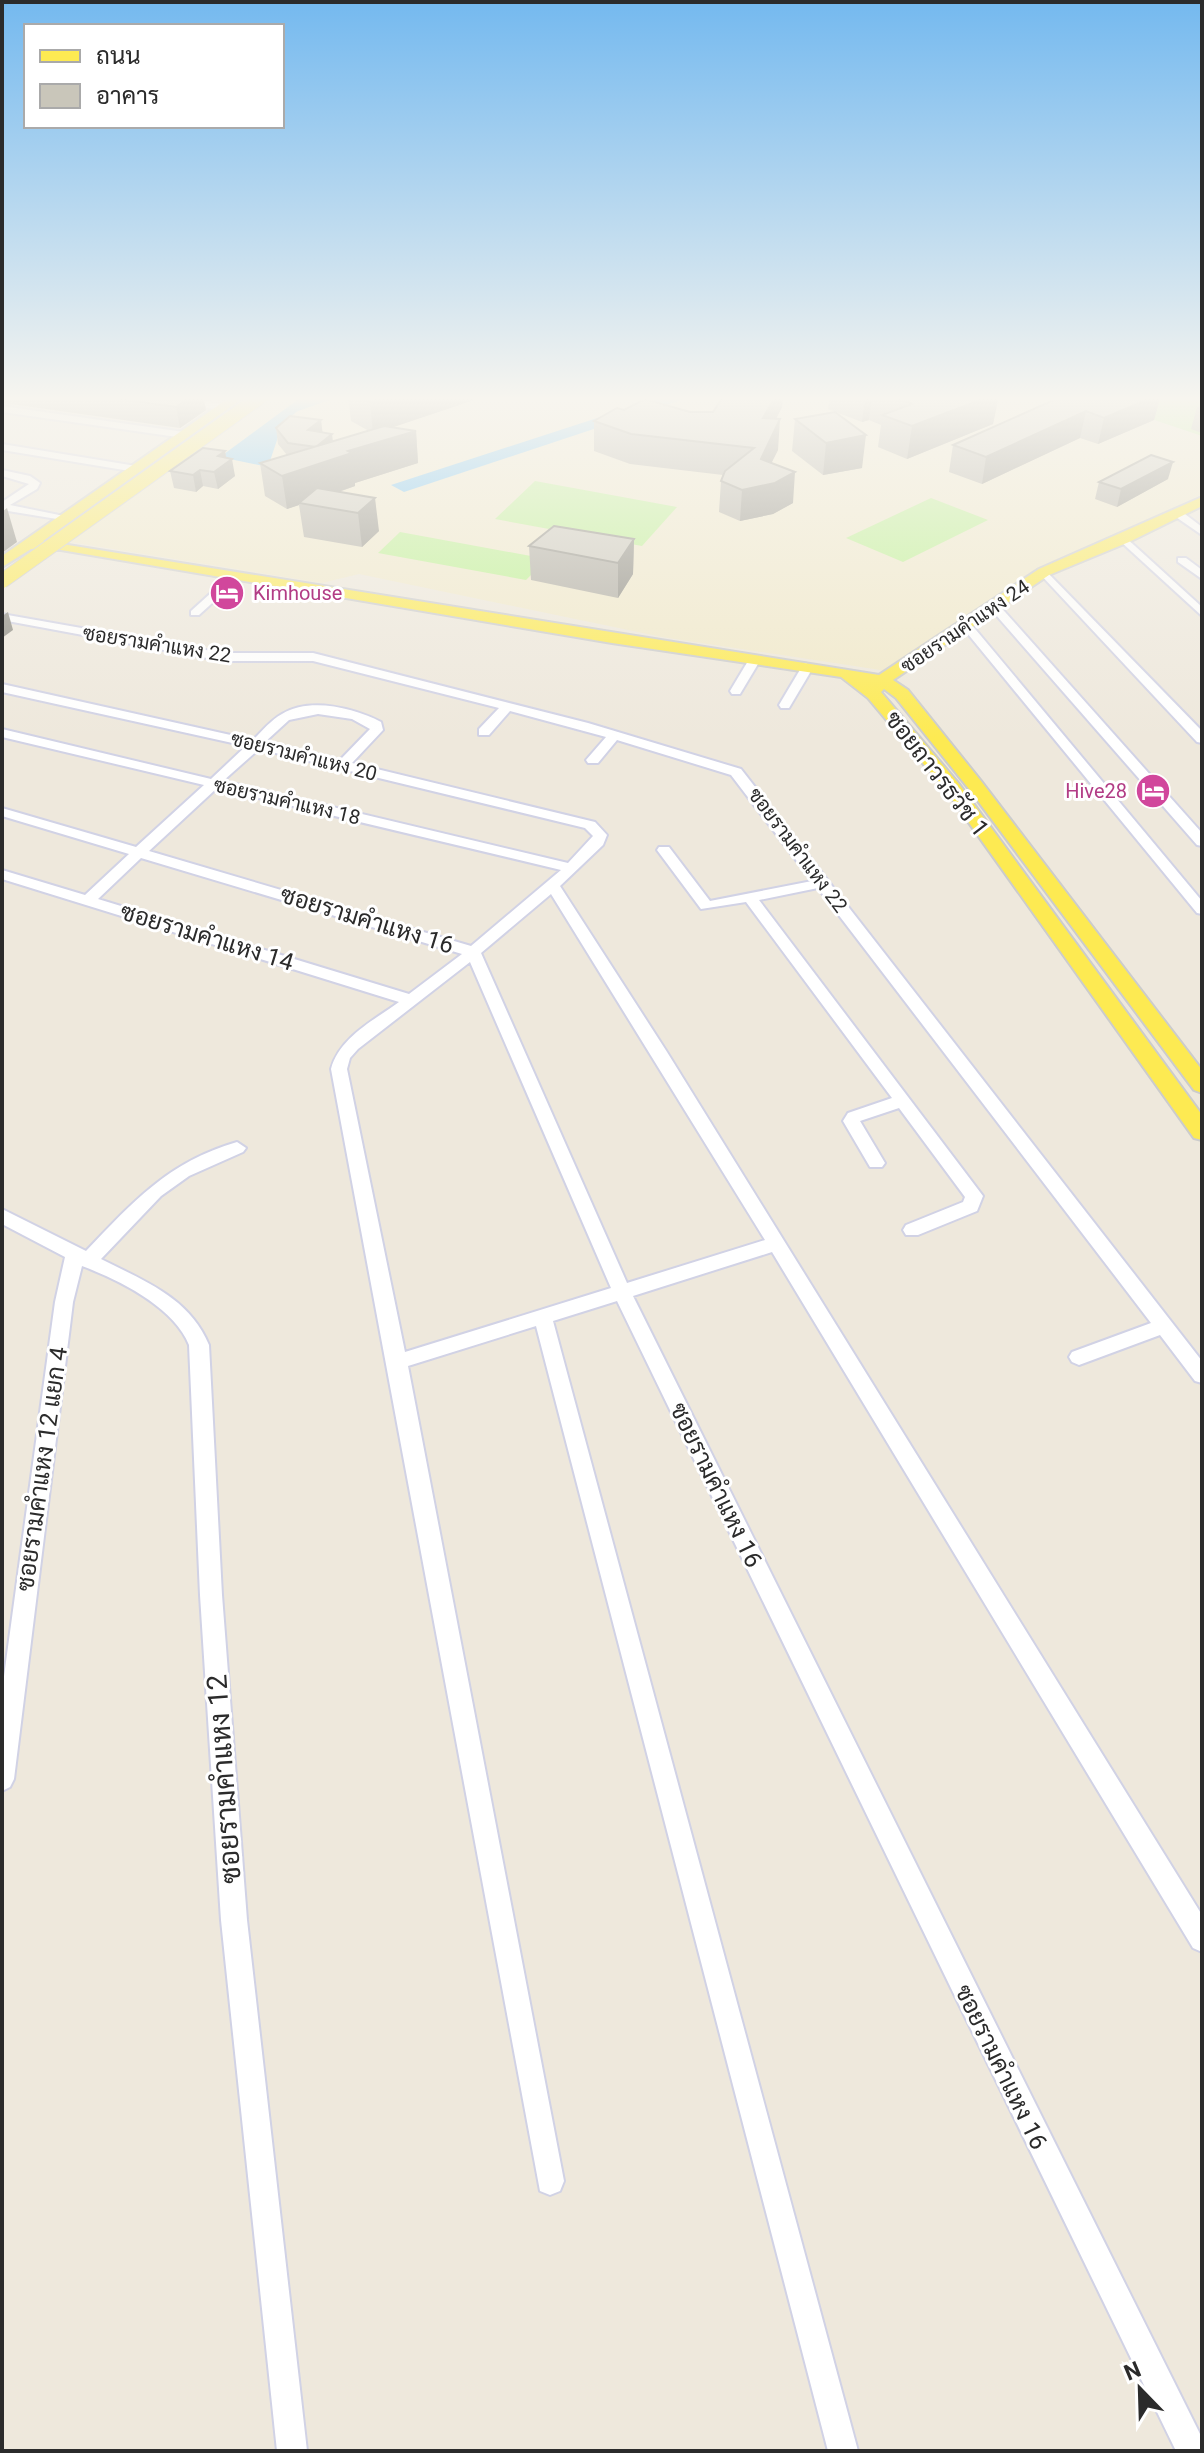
<svg xmlns="http://www.w3.org/2000/svg" width="1204" height="2453" viewBox="0 0 1204 2453" font-family="Roboto,Sarabun,sans-serif">
	<rect width="100%" height="100%" fill="#eee8dc"/>
	<polygon fill="#f1e9ca" points="277,395 1080,395 1202,436 1202,494 1027,577 887,671 662,637 359,574 322,583 70,542"/>
	<g fill="#bbf28e">
		<polygon points="1080,395 1202,395 1202,436"/>
		<polygon points="535,481 677,507 642,546 495,519"/>
		<polygon points="931,498 988,520 903,562 846,538"/>
		<polygon points="400,532 547,559 526,580 378,553"/>
	</g>
	<g fill="#66c0f9">
		<polygon points="304,395 344,395 298,411 283,422 268,467 220,457"/>
		<polygon points="668,395 696,395 404,492 391,485"/>
	</g>
	<g fill="none" stroke-linecap="round" stroke-linejoin="round">
		<g stroke="#d1d2e5" stroke-width="4">
			<g id="minor">
				<polygon points="182,399 223,404 228,407 223,410 179,404 177,402"/>
				<polygon points="2,406 184,432 189,435 184,438 2,412"/>
				<polygon points="2,444 136,466 141,469 136,472 2,450"/>
				<polygon points="2,470 30,476 40,483 37,489 10,505 69,517 69,521 2,510 2,502 29,484 2,476"/>
				<polygon points="1173,511 1181,511 1202,527 1202,535 1173,515"/>
				<polygon points="1124,536 1202,607 1202,616 1120,541 1119,539"/>
				<polygon points="1178,558 1186,558 1202,570 1202,579 1178,562"/>
				<polygon points="1044,569 1202,731 1202,743 1197,742 1040,574 1038,572"/>
				<polygon points="232,574 242,576 199,615 191,615 191,611"/>
				<polygon points="993,602 997,603 1202,833 1202,846 1197,845 989,607 989,603"/>
				<polygon points="2,614 223,653 313,653 588,723 741,769 1202,1361 1202,1383 1195,1381 1160,1335 1079,1365 1072,1362 1069,1357 1072,1352 1151,1323 818,888 759,900 983,1196 977,1211 918,1235 906,1235 903,1230 906,1225 963,1202 965,1197 899,1108 860,1121 885,1163 882,1167 870,1167 843,1121 848,1113 892,1098 746,902 701,909 657,850 659,847 669,847 710,901 812,881 731,775 617,740 598,763 588,763 586,760 606,737 510,711 489,735 479,735 479,729 499,708 313,661 223,661 2,620"/>
				<polygon points="967,622 971,624 1202,901 1202,914 1197,913 963,628 961,626"/>
				<polygon points="751,656 761,659 740,694 732,694 730,691"/>
				<polygon points="804,663 814,666 789,708 781,708 779,705"/>
				<path d="M2,684L253,740C262,731 271,720 282,714C310,697 354,708 381,722L383,730L352,763L595,822L607,835L603,845L560,886L667,1052L1202,1915V1952L1193,1948L772,1252L633,1296L1202,2438V2451H1176L617,1301L553,1321L858,2451H828L536,1326L408,1366L564,2181L560,2191L550,2195L540,2191L331,1069C339,1038 374,1020 399,1002L2,879V870L85,895L129,854L2,816V808L136,847L204,785L2,737V729L211,779L246,746L2,692ZM318,714L352,719L370,729L340,760L265,742L289,720ZM259,749L585,828L593,836L568,863L223,781ZM217,788L561,870L471,946L149,851ZM141,858L462,954L409,994L98,899ZM551,894L765,1240L627,1283L481,953ZM470,962L611,1288L405,1352L347,1069L350,1058L358,1049Z"/>
				<path d="M237,1142L246,1148L243,1152L189,1176L161,1196L101,1259C144,1281 189,1297 209,1345L222,1595L247,1920L307,2451H277L221,1920L200,1595L189,1345C174,1307 119,1280 82,1266L73,1302L14,1779L10,1787L2,1791V1691L55,1302L65,1257L2,1224V1209L86,1251C133,1202 168,1162 237,1142Z"/>
			</g>
		</g>
		<g stroke="#ccc" stroke-width="4">
			<polygon id="major" points="233,395 247,395 43,541 879,675 1039,569 1202,497 1202,506 1129,542 1049,575 893,680 908,690 981,781 1202,1070 1202,1093 1194,1090 969,789 896,698 884,689 881,692 959,784 1202,1115 1202,1140 1194,1138 947,792 868,698 841,677 612,643 61,550 31,549 2,567 2,556"/>
		</g>
		<use href="#minor" fill="#fff" fill-rule="evenodd"/>
		<use href="#major" fill="#fdea52" fill-rule="evenodd"/>
		<g stroke="#ccc" stroke-width="16" stroke-linecap="butt">
			<polyline id="major-bridge" points="2,581 263,395"/>
		</g>
		<use href="#major-bridge" stroke="#fdea52" stroke-width="14"/>
	</g>
	<g fill="#adaaa0">
		<polygon points="2,395 203,395 206,410 180,428 4,403"/>
		<polygon points="348,395 480,395 480,398 392,427 416,431 418,463 355,483 355,486 339,492 379,531 362,547 304,537 299,505 287,509 265,496 260,463 287,455 278,444 276,428 321,420 322,432 333,441 369,431 351,421"/>
		<polygon points="724,395 783,395 782,407 776,419 778,450 771,463 793,503 773,514 740,521 719,512 721,481 723,475 630,464 594,451 594,421 624,410 713,412"/>
		<polygon points="830,395 999,395 993,424 907,459 878,447 881,425 869,420 862,422 828,409"/>
		<polygon points="1065,395 1161,395 1154,420 1098,444 1080,438 982,484 949,472 953,445"/>
		<polygon points="1202,405 1202,433 1191,429 1197,407"/>
		<polygon points="795,419 862,468 823,475 792,451"/>
		<polygon points="225,451 226,458 235,476 218,489 203,486 196,492 174,488 170,471"/>
		<polygon points="1168,479 1117,507 1095,499 1099,482"/>
		<polygon points="634,539 633,574 618,598 531,580 529,546"/>
	</g>
	<g fill="#8d8b82">
		<polygon points="193,395 203,395 206,410 180,428 176,407"/>
		<polygon points="391,395 480,395 480,398 373,434 370,402"/>
		<polygon points="776,395 783,395 782,407 761,448 763,418"/>
		<polygon points="865,395 872,395 869,420 862,422"/>
		<polygon points="993,395 999,395 993,424 907,459 912,426"/>
		<polygon points="1158,395 1161,395 1154,420 1098,444 1104,418"/>
		<polygon points="1086,411 1080,438 982,484 986,457"/>
		<polygon points="780,419 778,450 760,486 795,472 793,503 773,514 740,521 742,490 761,459"/>
		<polygon points="321,420 323,436 308,430"/>
		<polygon points="416,431 418,463 355,483 355,486 303,504 299,503 299,505 287,509 282,476 348,451"/>
		<polygon points="332,434 334,450 316,447"/>
		<polygon points="866,435 862,468 823,475 826,443"/>
		<polygon points="225,451 227,463 232,459 235,476 218,489 214,472 218,456"/>
		<polygon points="1173,462 1168,479 1117,507 1121,489"/>
		<polygon points="200,470 203,486 196,492 193,475"/>
		<polygon points="375,498 379,531 362,547 358,513"/>
		<polygon points="7,508 17,542 2,553 2,512"/>
		<polygon points="634,539 633,574 618,598 618,563"/>
		<polygon points="8,612 13,630 2,638 2,616"/>
	</g>
	<g fill="#c9c6ba" stroke="#8d8b82" stroke-width="2">
		<polygon points="91,395 193,395 176,407"/>
		<polygon points="357,395 391,395 370,402"/>
		<polygon points="724,395 776,395 763,418 780,419 761,459 795,472 775,483 742,490 721,481 725,471 754,448 631,434 594,421 617,408 624,410 645,399 690,412 713,412"/>
		<polygon points="890,395 993,395 912,426 882,415 912,404"/>
		<polygon points="1065,395 1158,395 1104,418 1086,411 986,457 953,445"/>
		<polygon points="835,412 866,435 826,443 795,419"/>
		<polygon points="290,416 321,420 308,430 332,434 316,447 288,443 276,428"/>
		<polygon points="384,426 416,431 348,451 352,453 282,476 260,463"/>
		<polygon points="203,448 225,451 218,456 232,459 214,472 200,470 193,475 170,471"/>
		<polygon points="1151,455 1173,462 1121,489 1099,482"/>
		<polygon points="317,488 375,498 358,513 299,503"/>
		<polygon points="554,526 634,539 618,563 529,546"/>
	</g>
	<linearGradient id="sky" x2="0" y2="1"><stop stop-color="#74b9ef"/><stop offset="0.54" stop-color="#f7f5ef"/><stop offset="1" stop-color="#f7f5ef" stop-opacity="0"/></linearGradient>
	<rect width="1204" height="738" fill="url(#sky)"/>
	<defs>
		<g id="hotel-disc" transform="scale(1.8)"><circle r="9.5" fill="#d1479c" stroke="#fff"/><path d="M-6-4.5h1.5V1H6V5H4.5V3h-9V5H-6ZM-4 0a1.8 1.8 0 1 1 3.6 0ZM.5 0V-2.5h3Q6-2.5 6 0Z" fill="#fff"/></g>
	</defs>
	<g fill-rule="evenodd">
		<use href="#hotel-disc" x="227" y="593"/>
		<use href="#hotel-disc" x="1153" y="791"/>
	</g>
	<g text-anchor="middle" dominant-baseline="central" stroke-width="6" stroke-linejoin="round" paint-order="stroke">
		<g font-size="20" fill="#b23c85" stroke="#fff" text-anchor="start">
			<text x="253" y="593">Kimhouse</text>
			<text x="1127" y="791" text-anchor="end">Hive28</text>
		</g>
		<g font-size="20" fill="#2b2b2b" stroke="#fff">
			<text transform="translate(965 626) rotate(-34)">ซอยรามคำแหง 24</text>
			<text transform="translate(157 644) rotate(9)">ซอยรามคำแหง 22</text>
			<text transform="translate(304 756) rotate(14)">ซอยรามคำแหง 20</text>
			<text transform="translate(287 801) rotate(13)">ซอยรามคำแหง 18</text>
			<text transform="translate(798 850) rotate(53)">ซอยรามคำแหง 22</text>
		</g>
		<g font-size="24" fill="#2b2b2b" stroke="#fff">
			<text transform="translate(937 774) rotate(52)">ซอยถาวรธวัช 1</text>
			<text transform="translate(367 920) rotate(17)">ซอยรามคำแหง 16</text>
			<text transform="translate(207 937) rotate(17)">ซอยรามคำแหง 14</text>
			<text transform="translate(42 1469) rotate(-82)">ซอยรามคำแหง 12 แยก 4</text>
			<text transform="translate(716 1485) rotate(64)">ซอยรามคำแหง 16</text>
			<text transform="translate(1001 2067) rotate(64)">ซอยรามคำแหง 16</text>
		</g>
		<g font-size="28" fill="#2b2b2b" stroke="#fff">
			<text transform="translate(224 1779) rotate(-94)">ซอยรามคำแหง 12</text>
		</g>
	</g>
	<rect width="1204" height="2453" fill="none" stroke="#2b2b2b" stroke-width="8"/>
	<rect x="24" y="24" width="260" height="104" fill="#ffffff" stroke="#aaaaaa" stroke-width="2"/>
	<rect x="40" y="50" width="40" height="12" fill="#fdea52" stroke="#aaaaaa" stroke-width="2"/>
	<text x="96" y="64" font-size="24" fill="#2b2b2b">ถนน</text>
	<rect x="40" y="84" width="40" height="24" fill="#c9c6ba" stroke="#aaaaaa" stroke-width="2"/>
	<text x="96" y="104" font-size="24" fill="#2b2b2b">อาคาร</text>
	<g transform="translate(1140 2389) rotate(337)" stroke="#ffffff" stroke-width="6" paint-order="stroke">
	<path d="M0-6L14 30L0 20L-14 30Z" fill="#2b2b2b"/>
	<text y="-12" font-size="22" font-weight="bold" text-anchor="middle" fill="#2b2b2b">N</text>
	</g>
</svg>
